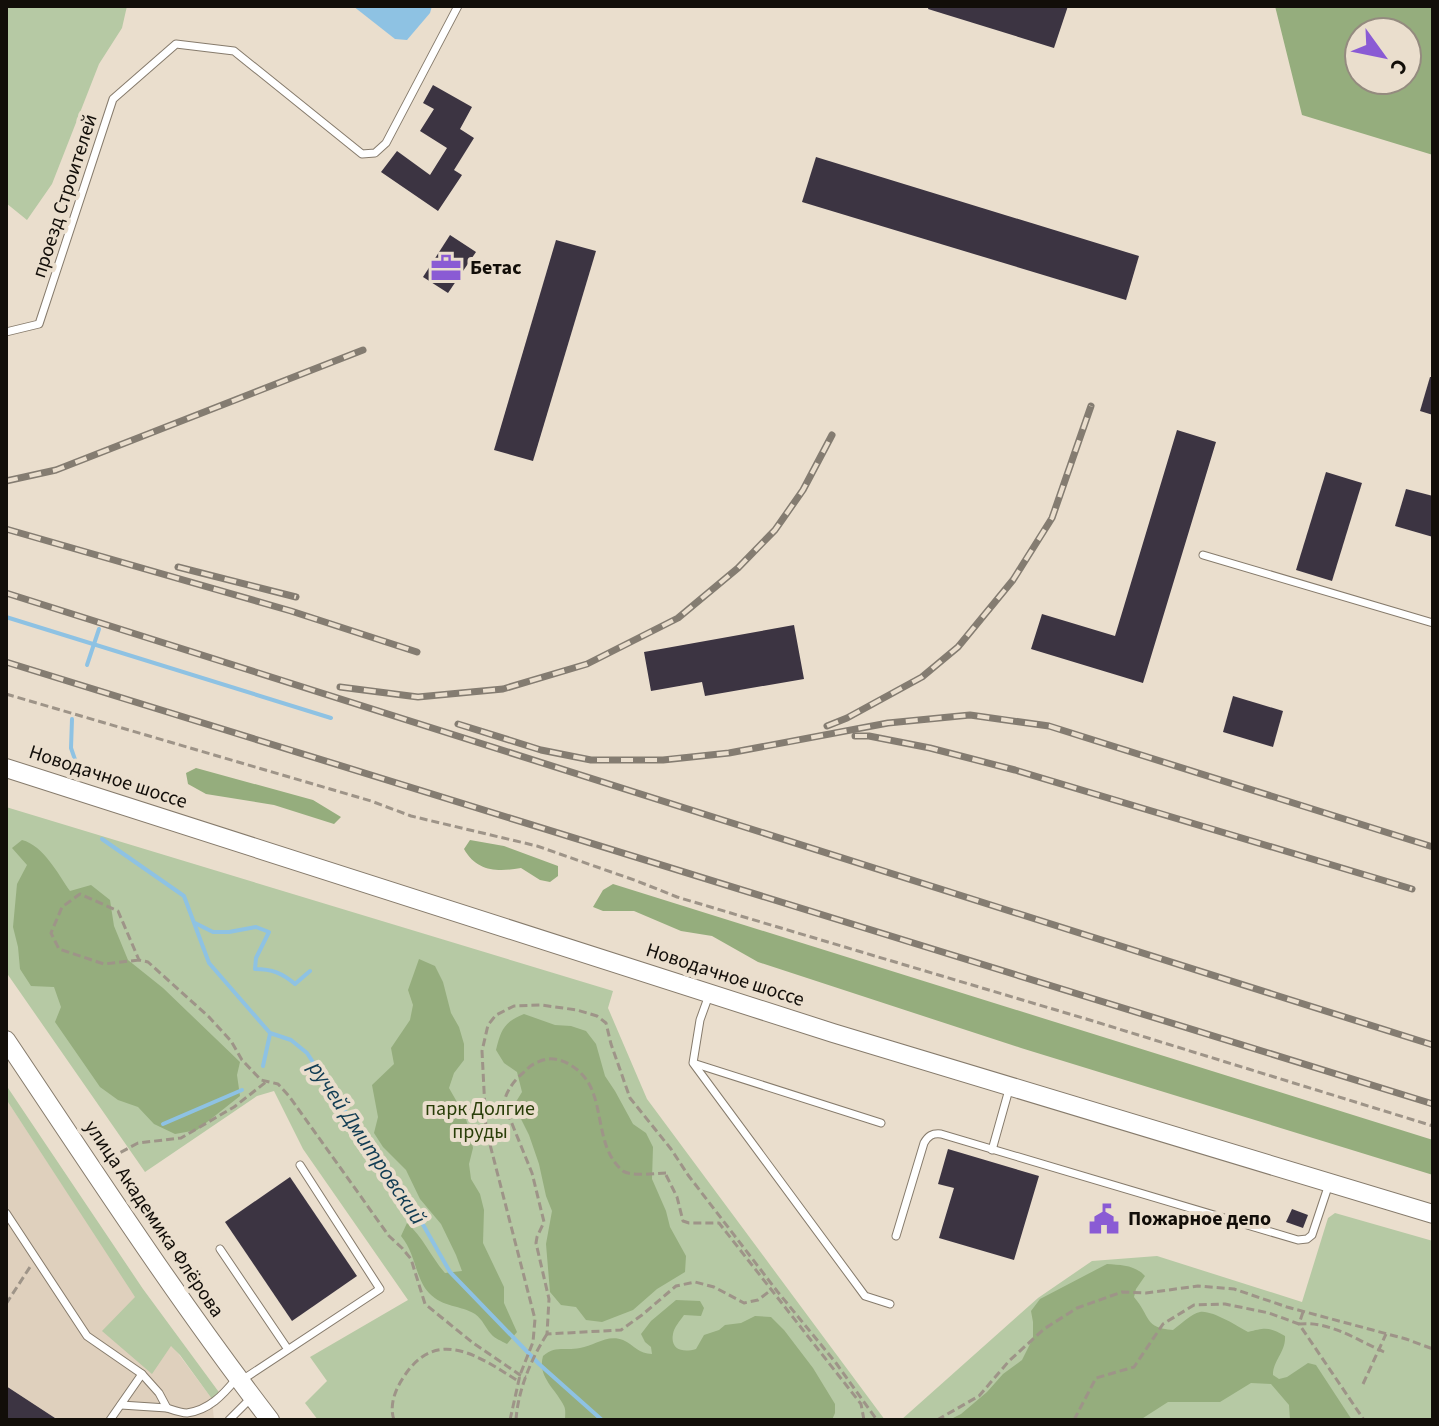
<svg xmlns="http://www.w3.org/2000/svg" width="1439" height="1426" viewBox="0 0 1439 1426" font-family="'Source Sans 3',sans-serif">
	<rect width="100%" height="100%" fill="#eadecd"/>
	<polygon fill="#dfd0bd" points="6,1099 136,1297 212,1399 214,1420 6,1420"/>
	<g fill="#b6c9a4">
		<polygon points="6,6 127,6 122,28 99,64 52,184 27,220 6,203"/>
		<polygon points="6,807 613,991 608,1008 647,1099 885,1420 318,1420 305,1403 327,1381 310,1357 408,1300 303,1149 274,1091 257,1096 145,1172 6,972"/>
		<polygon points="6,1085 143,1289 221,1395 212,1399 180,1355 171,1346 152,1374 102,1331 135,1297 6,1099"/>
		<polygon points="1335,1213 1433,1241 1433,1420 901,1420 1038,1298 1092,1261 1157,1256 1302,1302 1328,1218"/>
	</g>
	<g fill="#95ad7d" fill-rule="evenodd">
		<path d="M1275,6H1433V155L1302,115ZM1407,32V80H1359V32Z"/>
		<polygon points="196,768 313,800 341,817 334,824 274,805 206,794 188,784 186,773"/>
		<path d="M22,840C44,846 58,874 70,891L91,885L110,900L114,926L128,960L163,988L240,1062L237,1075L240,1096L197,1130L175,1134L154,1124L138,1107L118,1100L100,1087L55,1022L61,1007L54,987L31,986L20,969L18,947L13,927L17,884L27,865L12,848Z"/>
		<path d="M470,840L504,846L558,866V876L550,882L540,880L521,868C498,872 477,872 464,849Z"/>
		<polygon points="613,884 1433,1140 1433,1175 1021,1048 758,962 712,936 681,931 634,911 603,911 593,907 603,890"/>
		<path d="M419,959L435,966L443,982L451,1013L459,1027L464,1044V1060L454,1073L449,1088L465,1116L470,1132L473,1148L469,1164L471,1179L480,1194L484,1210L483,1243L504,1287V1303L517,1332L507,1344C502,1341 495,1339 491,1334C485,1327 483,1320 475,1314C461,1305 443,1308 429,1293C415,1278 416,1254 401,1236L407,1223C423,1237 431,1257 445,1273L462,1271L456,1255L441,1224L420,1199L406,1170L383,1147L374,1133L378,1117L372,1085L394,1064L391,1048L410,1020L413,1005L408,990Z"/>
		<path d="M524,1014L555,1025L571,1026L586,1031L596,1044L605,1076L615,1091L633,1124L646,1133L653,1147L652,1179L666,1211L670,1227L686,1256L685,1272L657,1289L633,1310L602,1322L586,1320L576,1307L561,1305L550,1292L546,1244L552,1211L546,1196L539,1164L529,1135L514,1105L522,1092L517,1072L504,1063L496,1050C501,1030 504,1022 524,1014Z"/>
		<path d="M1107,1264C1121,1265 1135,1265 1145,1276L1136,1289L1134,1297C1151,1317 1144,1328 1173,1330C1181,1324 1191,1314 1200,1312C1212,1310 1237,1326 1248,1332C1266,1327 1269,1327 1285,1336C1286,1352 1273,1360 1273,1375L1279,1379L1287,1377L1308,1363L1316,1365L1352,1420H1290L1289,1405L1271,1384L1251,1383L1220,1402H1168L1140,1420H949L961,1414L987,1392L1003,1374L1022,1360L1033,1338V1322L1031,1311L1040,1299Z"/>
		<path d="M676,1300L700,1301L704,1308L701,1316L684,1315C680,1321 674,1327 673,1334C670,1350 683,1353 696,1349L704,1335L719,1330L725,1325L741,1323L755,1316L771,1317L784,1330L813,1368L835,1404V1413L832,1420H565C565,1415 566,1410 564,1406C556,1389 537,1377 543,1356C555,1345 565,1351 580,1348C594,1346 607,1334 623,1340C634,1345 639,1354 652,1354L651,1347L645,1342L641,1334L651,1321Z"/>
	</g>
	<polygon fill="#8ec2e3" points="353,6 432,6 430,13 407,40 395,39"/>
	<g fill="none" stroke-linecap="round" stroke-linejoin="round">
		<g stroke="#8ec2e3" stroke-width="4">
			<polyline points="6,617 331,718"/>
			<polyline points="87,665 99,629"/>
			<polyline points="72,719 71,748 80,774"/>
			<polyline points="102,839 184,896 209,963 270,1033 291,1040 307,1053 356,1128 401,1186 450,1272 539,1364 602,1420"/>
			<path d="M195,923L213,932H229L256,927L269,932L256,958L255,969C272,969 282,973 295,984L310,971"/>
			<polyline points="263,1066 270,1034"/>
			<polyline points="163,1124 242,1090"/>
		</g>
	</g>
	<g fill="#3c3442">
		<polygon points="929,6 1068,6 1054,48 928,9"/>
		<polygon points="433,85 472,107 460,129 474,138 454,170 462,175 438,211 381,172 397,151 430,175 447,148 420,131 434,109 423,103"/>
		<polygon points="816,157 1139,256 1126,300 802,202"/>
		<polygon points="450,235 476,252 448,293 423,277"/>
		<polygon points="556,240 596,251 533,461 494,450"/>
		<polygon points="1430,377 1433,377 1433,415 1420,411"/>
		<polygon points="1177,430 1216,442 1143,683 1031,649 1042,614 1115,636"/>
		<polygon points="1326,472 1362,483 1332,581 1296,570"/>
		<polygon points="1406,489 1433,496 1433,537 1395,526"/>
		<polygon points="794,625 804,679 705,696 702,682 651,691 644,652"/>
		<polygon points="1233,696 1283,711 1273,747 1223,732"/>
		<polygon points="948,1149 1039,1176 1014,1260 939,1238 954,1188 938,1184"/>
		<polygon points="290,1177 357,1276 292,1321 225,1222"/>
		<polygon points="1292,1209 1308,1215 1303,1228 1286,1222"/>
		<polygon points="6,1386 58,1420 6,1420"/>
	</g>
	<g fill="none" stroke-linecap="round" stroke-linejoin="round">
		<g stroke="#867b6c" stroke-width="9">
			<g id="lane">
				<polyline points="6,332 39,324 113,99 176,44 234,51 362,154 375,153 386,143 458,6"/>
				<polyline points="1203,555 1433,623"/>
				<polyline points="709,995 700,1020 693,1063 865,1296 890,1304"/>
				<polyline points="696,1064 881,1123"/>
				<polyline points="992,1150 1010,1086"/>
				<path d="M6,1213L87,1336L142,1374L159,1393L167,1408C173,1410 181,1413 187,1413C209,1410 223,1395 236,1379"/>
				<path d="M896,1236L924,1143C928,1136 932,1133 941,1134L1298,1240L1307,1239L1312,1235L1329,1184"/>
				<polyline points="220,1249 287,1348"/>
				<polyline points="242,1380 380,1289 300,1165"/>
				<polyline points="121,1405 167,1408"/>
				<polyline points="110,1420 142,1374"/>
				<polyline points="229,1420 251,1398"/>
			</g>
		</g>
		<g stroke="#867b6c" stroke-width="20">
			<g id="secondary">
				<polyline points="6,768 833,1033 1433,1214"/>
				<path d="M6,1040C92,1168 176,1298 270,1420"/>
			</g>
		</g>
		<g stroke="#9e9488" stroke-width="3" stroke-dasharray="8 4" stroke-linecap="butt">
			<polyline points="6,694 371,801 411,816 537,846 637,881 677,897 1093,1021 1433,1126"/>
			<polyline points="139,960 104,964 59,949 51,933 62,907 80,894 118,911 139,960 148,962 209,1017 231,1041 242,1060 261,1080 278,1084 289,1096 389,1236 402,1248 411,1259 425,1304 473,1343 520,1375 526,1377"/>
			<polyline points="110,1158 138,1143 181,1138 234,1107 266,1082"/>
			<path d="M666,1173C656,1173 631,1177 623,1171C599,1151 603,1117 592,1090C585,1071 559,1051 538,1062C532,1064 527,1069 523,1073C514,1080 505,1093 504,1104L532,1173L544,1222L537,1237L536,1243L549,1299L547,1334L621,1330L642,1315L676,1286L695,1282L714,1287L744,1303L758,1300L771,1290"/>
			<polyline points="666,1175 677,1197 683,1221 689,1223 719,1223 861,1404 864,1420"/>
			<polyline points="6,1304 30,1267"/>
			<path d="M1303,1312L1299,1324C1330,1321 1357,1340 1384,1352"/>
			<polyline points="1363,1384 1386,1334"/>
			<path d="M394,1420C389,1406 395,1390 403,1378C436,1325 480,1357 518,1381"/>
			<polyline points="510,1420 520,1375 533,1342 535,1319 486,1129 482,1051 488,1025 496,1015 514,1006 541,1005 577,1010 597,1016 606,1023 611,1044 630,1098 671,1149 688,1175 777,1291 836,1363 877,1420"/>
			<path d="M516,1420C518,1390 531,1359 547,1334"/>
			<polyline points="937,1420 979,1396 1009,1361 1044,1329 1077,1308 1122,1292 1146,1293 1198,1286 1234,1289 1287,1307 1406,1339 1433,1349"/>
			<polyline points="1074,1420 1096,1378 1134,1367 1163,1324 1194,1305 1225,1304 1269,1313 1299,1324 1364,1420"/>
		</g>
		<use href="#lane" stroke="#fff" stroke-width="7"/>
		<use href="#secondary" stroke="#fff" stroke-width="18"/>
		<g stroke="#847c71" stroke-width="7">
			<g id="rail">
				<polyline points="6,481 56,470 363,350"/>
				<polyline points="6,529 291,611 417,652"/>
				<polyline points="178,567 296,597"/>
				<polyline points="6,593 1433,1045"/>
				<polyline points="6,662 1433,1104"/>
				<polyline points="340,687 418,697 503,689 587,664 678,618 738,568 775,530 803,490 832,435"/>
				<polyline points="458,724 541,750 591,760 663,760 729,753 888,723 970,715 1049,726 1433,847"/>
				<polyline points="827,726 847,718 922,677 958,647 1013,580 1052,518 1091,406"/>
				<polyline points="855,736 869,736 930,748 1015,770 1412,889"/>
			</g>
		</g>
		<use href="#rail" stroke="#eadecd" stroke-width="4" stroke-dasharray="12" stroke-linecap="butt"/>
	</g>
	<defs>
		<g id="office-bare" transform="scale(2.4)"><path d="M-6-3h4V-5.5h4V-3h4V5H-6ZM-1-4.5V-3h2v-1.5ZM-6 0V1H6V0Z" fill="#8a5bd4" stroke="#eadecd" stroke-width="2.5" paint-order="stroke"/></g>
		<g id="civic-bare" transform="scale(2.4)"><path d="M-.6-6.5H3V-4.5H.6V-3L4-1V1h2V6H-6V1h2V-1L-.6-3ZM-1.2 2.5V6h2.4V2.5Z" fill="#8a5bd4" stroke="#eadecd" stroke-width="2.5" paint-order="stroke"/></g>
	</defs>
	<g fill-rule="evenodd">
		<use href="#office-bare" x="446" y="268"/>
		<use href="#civic-bare" x="1104" y="1219"/>
	</g>
	<g text-anchor="middle" dominant-baseline="central" stroke-width="8" stroke-linejoin="round" paint-order="stroke">
		<g font-size="20" fill="#120e09" stroke="#eadecd">
			<text transform="translate(65 196) rotate(-72)">проезд Строителей</text>
			<text transform="translate(108 777) rotate(18)">Новодачное шоссе</text>
			<text transform="translate(725 975) rotate(18)">Новодачное шоссе</text>
			<text transform="translate(154 1219) rotate(56)">улица Академика Флёрова</text>
		</g>
		<g font-size="20" font-weight="bold" fill="#120e09" stroke="#eadecd" text-anchor="start">
			<text x="470" y="268">Бетас</text>
			<text x="1128" y="1219">Пожарное депо</text>
		</g>
		<g font-size="20" fill="#293e08" stroke="#eadecd">
			<text x="480" y="1109">парк Долгие<tspan x="480" dy="23">пруды</tspan></text>
		</g>
		<g font-size="22" font-style="italic" fill="#113c53" stroke="#eadecd">
			<text transform="translate(367 1143) rotate(56)">ручей Дмитровский</text>
		</g>
	</g>
	<rect width="1439" height="1426" fill="none" stroke="#120e09" stroke-width="16"/>
	<g transform="translate(1383 56) rotate(123)"><circle r="38" fill="#eadecd" stroke="#948b7f" stroke-width="2"/>
	<path d="M0-6L14 30L0 20L-14 30Z" fill="#8a5bd4"/>
	<text y="-12" font-size="22" font-weight="bold" text-anchor="middle" fill="#120e09">С</text>
	</g>
</svg>
